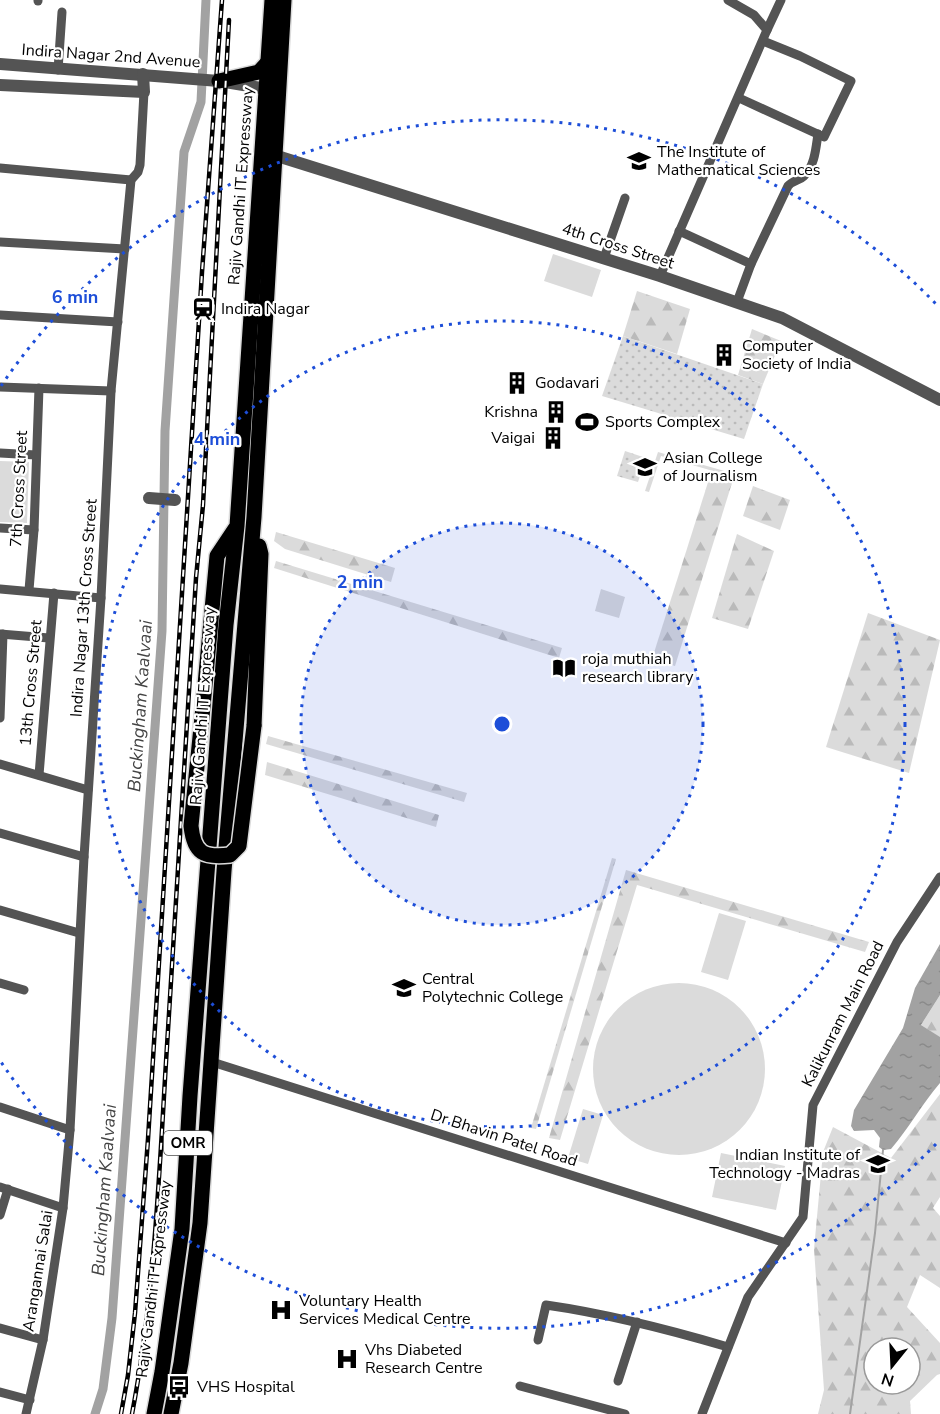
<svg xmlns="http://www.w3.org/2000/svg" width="940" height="1414" viewBox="0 0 940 1414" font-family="'Nunito Sans',sans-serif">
	<defs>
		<pattern id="grass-dots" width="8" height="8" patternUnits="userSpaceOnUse" patternTransform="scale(1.5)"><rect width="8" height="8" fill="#dbdbdb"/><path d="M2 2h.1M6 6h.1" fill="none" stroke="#bababa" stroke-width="1.8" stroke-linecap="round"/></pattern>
		<pattern id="forest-firs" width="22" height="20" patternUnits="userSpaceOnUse" patternTransform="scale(1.5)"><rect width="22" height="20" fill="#dbdbdb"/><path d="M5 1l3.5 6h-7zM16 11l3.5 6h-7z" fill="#bababa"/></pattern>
		<pattern id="water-ripples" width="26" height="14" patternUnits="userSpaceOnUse" patternTransform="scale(1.5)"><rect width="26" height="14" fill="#a2a2a2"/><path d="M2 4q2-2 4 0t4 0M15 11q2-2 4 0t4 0" fill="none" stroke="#8a8a8a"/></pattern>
	</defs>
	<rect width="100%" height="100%" fill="#fff"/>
	<g fill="url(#grass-dots)">
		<polygon points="623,336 763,384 744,439 602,396"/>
		<polygon points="625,451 646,458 638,482 617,476"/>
	</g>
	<g fill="url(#forest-firs)" fill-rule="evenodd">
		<polygon points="637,291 690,309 677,354 623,336"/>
		<polygon points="752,329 781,341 763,384 738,375"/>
		<polygon points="710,476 732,483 675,666 652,659"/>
		<polygon points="753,486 790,500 780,530 743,516"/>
		<polygon points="276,532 395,568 391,582 285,549 274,541"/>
		<polygon points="737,534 774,551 748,629 712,618"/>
		<polygon points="276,561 562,648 559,658 274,568"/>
		<polygon points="868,613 940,640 909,773 826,747"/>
		<polygon points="268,736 467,793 464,802 266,744"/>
		<polygon points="267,762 439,815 436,827 265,775"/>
		<polygon points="612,858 616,859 536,1129 531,1128"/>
		<polygon points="626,870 869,942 865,952 637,885 560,1140 549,1138"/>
		<polygon points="940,995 940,1037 939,1037 921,1025"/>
		<path d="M940,1094V1197L933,1208L940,1216V1288L920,1275L907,1307L940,1343V1374L937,1375L910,1401L911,1414H818L824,1390L814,1249L823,1152L833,1127L891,1158ZM874,1348H910V1384H874Z"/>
	</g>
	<g fill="#dbdbdb">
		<polygon points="553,254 601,270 592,297 544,281"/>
		<polygon points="658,452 728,472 727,475 661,456 649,492 645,491"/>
		<polygon points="0,461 29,462 27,523 0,522"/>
		<polygon points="601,589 625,597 619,618 595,611"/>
		<polygon points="719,913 746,921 728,980 701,972"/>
		<circle cx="679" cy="1069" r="86"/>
		<polygon points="583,1109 603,1115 588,1164 568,1158"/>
		<polygon points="721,1153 785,1166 776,1210 712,1197"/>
	</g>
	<path fill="url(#water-ripples)" d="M940,944V995L921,1025L940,1037V1083C922,1104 909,1128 891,1149L883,1150L879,1147L880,1138L874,1130L854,1131L851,1126L854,1110L903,1028L915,988Z"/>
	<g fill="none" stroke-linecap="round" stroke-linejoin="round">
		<polyline stroke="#a2a2a2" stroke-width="2" points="850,1414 875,1233 883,1150"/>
		<polyline stroke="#a2a2a2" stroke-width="9" points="95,1414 103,1389 112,1318 162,631 165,431 184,152 201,102 206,0"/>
		<g stroke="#dbdbdb" stroke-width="18">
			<g id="primary">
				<polyline points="219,81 259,72 268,62"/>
				<polyline points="202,717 217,556 235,529"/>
				<polyline points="254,726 261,554 259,546"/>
				<polyline points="154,1414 162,1372 182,1229 190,1096 226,625 237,526 272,0"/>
				<polyline points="171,1414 181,1363 200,1223 224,871 254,517 284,0"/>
			</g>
		</g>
		<g stroke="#545454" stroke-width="9">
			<polyline points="38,1 38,0"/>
			<polyline points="767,30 781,0"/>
			<polyline points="58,70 62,12"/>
			<polyline points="739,98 824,137 851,81 800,56 763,41"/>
			<polyline points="0,168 131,180"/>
			<path d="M679,231L751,264L788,186C793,180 799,181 804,176C815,166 816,147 818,134"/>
			<polyline points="0,242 125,249"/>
			<polyline points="604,258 625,198"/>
			<polyline points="660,276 767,30 754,15 728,0"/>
			<polyline points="737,302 751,264"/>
			<polyline points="0,315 118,322"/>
			<polyline points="0,387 111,391"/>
			<polyline points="0,453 36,455"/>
			<polyline points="0,528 34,530"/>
			<polyline points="0,589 101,598"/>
			<polyline points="29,590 34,530 39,388"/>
			<polyline points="0,634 49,638"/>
			<polyline points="0,718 3,634"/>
			<polyline points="0,764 88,790"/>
			<polyline points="39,775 54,593"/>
			<polyline points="0,833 84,857"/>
			<polyline points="0,910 79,933"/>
			<polyline points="0,983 24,990"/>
			<polyline points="212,1062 786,1243"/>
			<polyline points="0,1107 70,1130"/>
			<polyline points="0,1187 63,1208"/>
			<polyline points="0,1215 8,1189"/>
			<polyline points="0,1328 43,1340"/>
			<path d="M538,1340L546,1305C609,1314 667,1329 728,1347"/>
			<polyline points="618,1381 637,1322"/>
			<polyline points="520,1386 625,1414"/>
			<polyline points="0,1392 30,1400"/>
			<polyline points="26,1414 43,1340 63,1208 70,1130 84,857 101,598 111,391 131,180 138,172 140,165 144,92"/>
			<polyline points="702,1414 748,1297 803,1217 813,1105 897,942 940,877"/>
		</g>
		<g stroke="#545454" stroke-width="12">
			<polyline points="0,64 219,81 273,90"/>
			<polyline points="0,85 144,92 143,74"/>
			<polyline points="274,155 660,276 782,318 940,400"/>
			<polyline points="149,498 175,500"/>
		</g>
		<use href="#primary" stroke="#000" stroke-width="15"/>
		<g stroke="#000" stroke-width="4.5">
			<g id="rail">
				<polyline points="121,1414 128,1375 135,1313 148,1139 202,272 222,0"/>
				<path d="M132,1414C154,1299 159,1178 166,1062C176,901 186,739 196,578L203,505L229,20"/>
			</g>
		</g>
		<use href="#rail" stroke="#fff" stroke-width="2" stroke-dasharray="7" stroke-linecap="butt"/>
		<g stroke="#dbdbdb" stroke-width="18" stroke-linecap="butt">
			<path id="primary-bridge" d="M202,717L191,826C194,854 204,858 230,855L239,846L254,726"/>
		</g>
		<use href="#primary-bridge" stroke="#000" stroke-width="15"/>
	</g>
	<circle cx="502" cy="724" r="201" fill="#1d4ed8" fill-opacity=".12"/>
	<g fill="none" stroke="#1d4ed8" stroke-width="3" stroke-dasharray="3 6">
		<circle cx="502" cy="724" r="201"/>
		<circle cx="502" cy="724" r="403"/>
		<path d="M936 1144A604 604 0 0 1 1 1062M1 386A604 604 0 0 1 936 304"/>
	</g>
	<defs>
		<g id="university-bare" transform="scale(1.8)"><path d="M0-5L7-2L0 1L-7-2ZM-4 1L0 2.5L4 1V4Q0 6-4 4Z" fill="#000" stroke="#fff" stroke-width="2.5" paint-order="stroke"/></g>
		<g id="station-bare" transform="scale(1.8)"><path d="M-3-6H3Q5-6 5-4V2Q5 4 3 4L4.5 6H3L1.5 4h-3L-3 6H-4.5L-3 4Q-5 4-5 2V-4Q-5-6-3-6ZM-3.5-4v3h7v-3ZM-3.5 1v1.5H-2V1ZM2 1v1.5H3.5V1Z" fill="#000" stroke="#fff" stroke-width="2.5" paint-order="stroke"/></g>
		<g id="building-bare" transform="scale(1.8)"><path d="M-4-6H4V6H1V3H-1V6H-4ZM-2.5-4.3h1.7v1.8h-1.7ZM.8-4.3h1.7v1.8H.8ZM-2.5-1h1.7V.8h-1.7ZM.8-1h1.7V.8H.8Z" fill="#000" stroke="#fff" stroke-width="2.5" paint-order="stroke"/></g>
		<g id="stadium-bare" transform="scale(1.8)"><path d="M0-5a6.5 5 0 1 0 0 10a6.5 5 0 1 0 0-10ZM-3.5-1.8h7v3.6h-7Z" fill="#000" stroke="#fff" stroke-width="2.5" paint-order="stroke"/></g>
		<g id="library-bare" transform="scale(1.8)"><path d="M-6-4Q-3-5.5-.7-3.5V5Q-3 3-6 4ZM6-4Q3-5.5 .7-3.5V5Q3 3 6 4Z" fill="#000" stroke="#fff" stroke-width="2.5" paint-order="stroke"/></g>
		<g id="hospital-bare" transform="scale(1.8)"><path d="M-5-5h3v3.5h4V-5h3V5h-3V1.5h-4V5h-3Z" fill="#000" stroke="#fff" stroke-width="2.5" paint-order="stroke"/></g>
		<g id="bus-bare" transform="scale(1.8)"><path d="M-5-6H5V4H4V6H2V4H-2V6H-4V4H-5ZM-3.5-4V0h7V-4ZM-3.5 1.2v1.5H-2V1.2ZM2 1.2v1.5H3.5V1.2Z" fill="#000" stroke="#fff" stroke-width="2.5" paint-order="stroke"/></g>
	</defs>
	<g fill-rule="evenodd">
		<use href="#university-bare" x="639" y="161"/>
		<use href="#station-bare" x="203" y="309"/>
		<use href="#building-bare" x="724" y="355"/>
		<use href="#building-bare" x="517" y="383"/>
		<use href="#building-bare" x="556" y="412"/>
		<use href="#stadium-bare" x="587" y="422"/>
		<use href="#building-bare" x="553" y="438"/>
		<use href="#university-bare" x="645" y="467"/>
		<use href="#library-bare" x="564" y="668"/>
		<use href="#university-bare" x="404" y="988"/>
		<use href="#university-bare" x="878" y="1164"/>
		<use href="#hospital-bare" x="281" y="1310"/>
		<use href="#hospital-bare" x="347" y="1359"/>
		<use href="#bus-bare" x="179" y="1387"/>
	</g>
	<g text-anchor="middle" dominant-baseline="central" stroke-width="4.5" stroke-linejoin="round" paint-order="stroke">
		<rect fill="#fff" stroke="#4c4c4c" stroke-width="1.5" x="164" y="1131" width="48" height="24" rx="4.5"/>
		<g font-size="15" font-weight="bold" fill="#000">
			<text x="188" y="1143">OMR</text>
		</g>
		<g font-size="16" fill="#000" stroke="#fff">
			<text transform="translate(111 56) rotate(4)">Indira Nagar 2nd Avenue</text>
			<text transform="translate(241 186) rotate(-86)">Rajiv Gandhi IT Expressway</text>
			<text transform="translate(618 246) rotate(18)">4th Cross Street</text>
			<text transform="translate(19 489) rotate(-87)">7th Cross Street</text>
			<text transform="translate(84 608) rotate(-86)">Indira Nagar 13th Cross Street</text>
			<text transform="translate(31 683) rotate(-85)">13th Cross Street</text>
			<text transform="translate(203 706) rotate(-86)">Rajiv Gandhi IT Expressway</text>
			<text transform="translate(843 1014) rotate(-63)">Kalikunram Main Road</text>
			<text transform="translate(504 1138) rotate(18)">Dr Bhavin Patel Road</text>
			<text transform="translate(38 1271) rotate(-81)">Arangannai Salai</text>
			<text transform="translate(154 1279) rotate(-83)">Rajiv Gandhi IT Expressway</text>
		</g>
		<g font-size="16" fill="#000" stroke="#fff" text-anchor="start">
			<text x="657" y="152">The Institute of<tspan x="657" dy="18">Mathematical Sciences</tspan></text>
			<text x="221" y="309">Indira Nagar</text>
			<text x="742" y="346">Computer<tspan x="742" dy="18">Society of India</tspan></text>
			<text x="535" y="383">Godavari</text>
			<text x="538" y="412" text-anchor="end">Krishna</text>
			<text x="605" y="422">Sports Complex</text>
			<text x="535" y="438" text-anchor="end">Vaigai</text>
			<text x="663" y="458">Asian College<tspan x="663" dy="18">of Journalism</tspan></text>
			<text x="582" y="659">roja muthiah<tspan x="582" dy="18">research library</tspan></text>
			<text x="422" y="979">Central<tspan x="422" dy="18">Polytechnic College</tspan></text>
			<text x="860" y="1155" text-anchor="end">Indian Institute of<tspan x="860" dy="18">Technology - Madras</tspan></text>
			<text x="299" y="1301">Voluntary Health<tspan x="299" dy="18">Services Medical Centre</tspan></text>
			<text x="365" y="1350">Vhs Diabeted<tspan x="365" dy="18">Research Centre</tspan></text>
			<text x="197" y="1387">VHS Hospital</text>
		</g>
		<g font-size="18" font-style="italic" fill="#434343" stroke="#fff">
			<text transform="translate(140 706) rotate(-86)">Buckingham Kaalvaai</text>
			<text transform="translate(104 1190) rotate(-86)">Buckingham Kaalvaai</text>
		</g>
	</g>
	<circle cx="502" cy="724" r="9" fill="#1d4ed8" stroke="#fff" stroke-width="3"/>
	<g font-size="18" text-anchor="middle" font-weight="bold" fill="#1d4ed8" stroke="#fff" stroke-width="4.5" stroke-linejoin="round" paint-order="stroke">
		<text x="75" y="303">6 min</text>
		<text x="217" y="445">4 min</text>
		<text x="360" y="588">2 min</text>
	</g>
	<g transform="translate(892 1366) rotate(198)"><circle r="28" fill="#ffffff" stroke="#999999" stroke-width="1.5"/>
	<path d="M0-4.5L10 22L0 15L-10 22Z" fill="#000000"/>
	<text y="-9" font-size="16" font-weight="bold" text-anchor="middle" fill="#000000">N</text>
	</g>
</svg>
